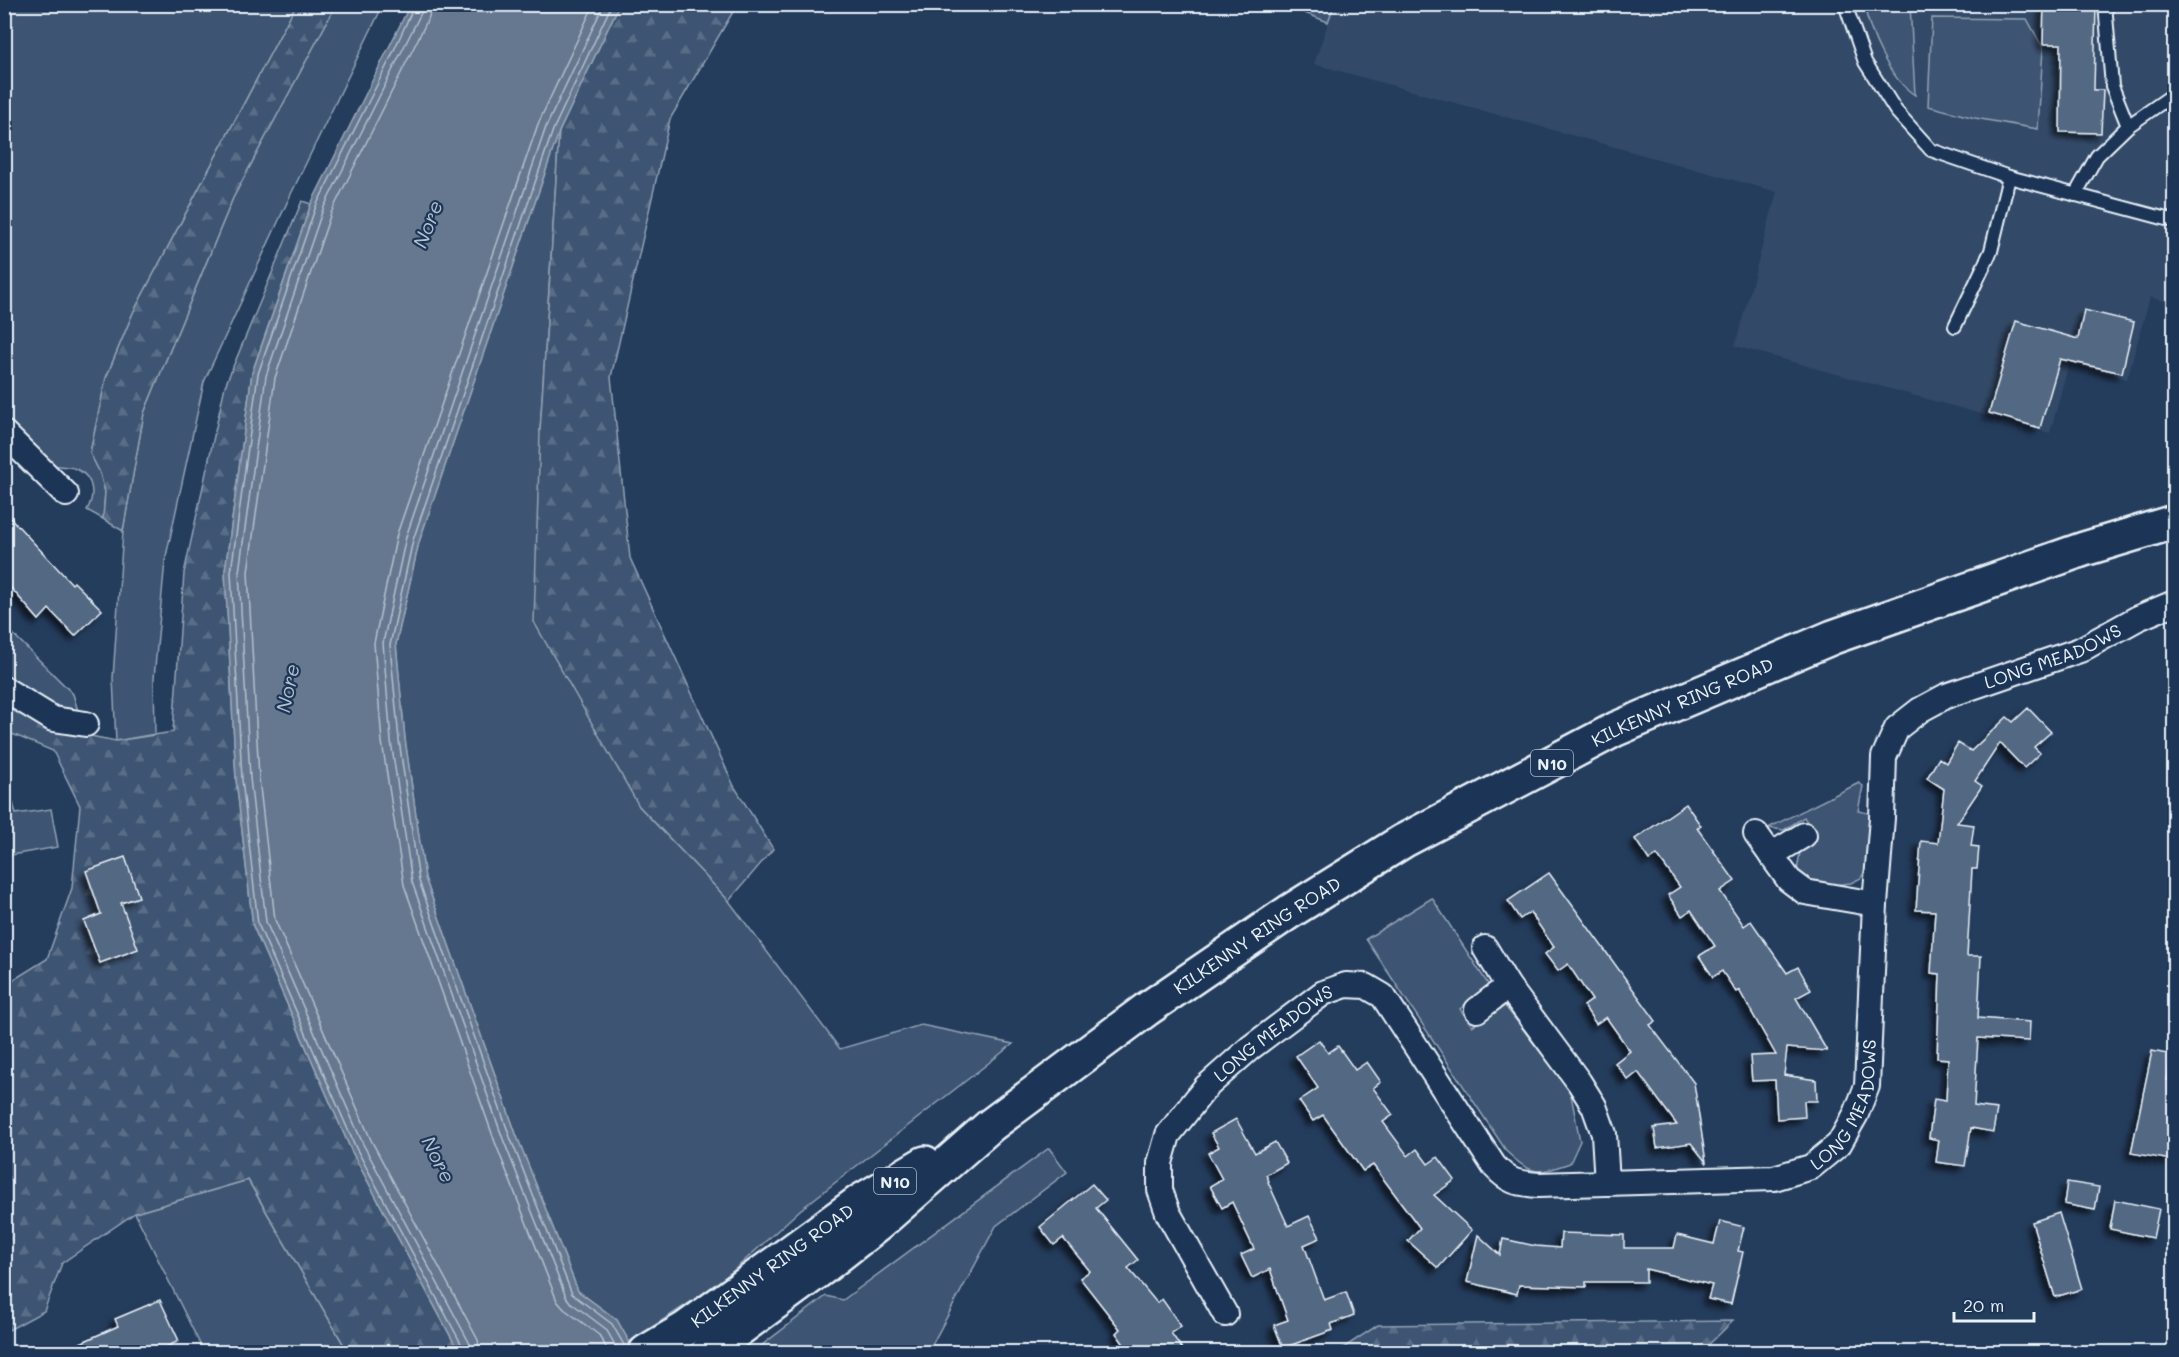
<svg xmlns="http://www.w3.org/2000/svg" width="2179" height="1357" viewBox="0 0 2179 1357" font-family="Mali,sans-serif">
	<defs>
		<pattern id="forest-firs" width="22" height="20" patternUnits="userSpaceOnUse" patternTransform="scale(1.5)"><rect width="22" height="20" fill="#3e5472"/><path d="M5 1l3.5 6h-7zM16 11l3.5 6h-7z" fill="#5a6d87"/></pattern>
		<filter id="shadow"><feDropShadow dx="-5.5" dy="5.5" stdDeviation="3" flood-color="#0009"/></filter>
	</defs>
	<rect width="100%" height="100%" fill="#253d5d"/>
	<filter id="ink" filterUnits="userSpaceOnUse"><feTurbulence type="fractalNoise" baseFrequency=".0167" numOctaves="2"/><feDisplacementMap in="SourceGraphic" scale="12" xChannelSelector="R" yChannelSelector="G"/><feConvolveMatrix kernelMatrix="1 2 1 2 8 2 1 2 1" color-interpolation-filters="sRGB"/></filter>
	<g filter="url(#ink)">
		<polygon fill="#334a68" points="1334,5 2174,5 2174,304 2150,297 2127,379 2069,363 2050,433 1735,346 1777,192 1314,64"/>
		<g fill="#3e5472" stroke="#93a2b5" stroke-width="1.5">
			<path d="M4,5H296L133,313L106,378L90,453L100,473L105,492L103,519L87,510C95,496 94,478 78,470C66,463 58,471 44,459C30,447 17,432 5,419Z"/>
			<polygon points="336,5 383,5 291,194 204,382 165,561 154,678 155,734 116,741 113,678 123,531 144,413 233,198"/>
			<polygon points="1284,5 1334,4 1334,5 1328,22"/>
			<path d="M1864,5H1910L1915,95C1889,79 1870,33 1864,5Z"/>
			<polygon points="1932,18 2027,19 2043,48 2038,129 1975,118 1928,106"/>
			<polygon points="559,132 540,431 639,806 729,901 840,1049 921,1025 1013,1044 800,1210 720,1283 629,1342 617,1320 578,1291 516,1134 425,878 405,739 396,644 419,542"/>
			<polygon points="4,625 73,694 78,711 55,713 15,690 5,677"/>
			<polygon points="1859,783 1863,786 1858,811 1873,814 1866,864 1864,873 1861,878 1851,883 1834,885 1807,881 1797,871 1800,852 1817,838 1804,817 1784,830 1768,828"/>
			<polygon points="13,803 16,814 51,809 58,847 5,856 5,805"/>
			<path d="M1432,898L1490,987L1460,1009L1472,1026L1505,1006L1570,1090L1580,1141L1570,1163C1538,1174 1532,1176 1507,1152L1366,939Z"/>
			<polygon points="1049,1148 1067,1172 996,1226 928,1352 753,1352 826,1296 843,1300"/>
			<polygon points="248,1180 348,1352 204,1352 135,1213"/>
		</g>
		<g fill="url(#forest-firs)" stroke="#93a2b5" stroke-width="1.5">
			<polygon points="296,5 336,5 233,198 144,413 123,531 103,519 105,492 100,473 90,453 106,378 133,313"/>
			<polygon points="619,5 737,5 670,119 611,377 630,558 734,786 773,849 729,901 639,806 534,622 540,431 559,132"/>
			<polygon points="302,201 311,204 252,373 225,571 236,779 253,926 351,1150 459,1352 348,1352 248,1180 135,1213 62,1263 44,1311 5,1332 5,985 47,959 72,888 80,806 53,751 5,731 5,701 55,729 116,741 173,732 184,573 225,386"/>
			<polygon points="1733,1321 1701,1352 1337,1352 1378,1325"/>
		</g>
		<polygon fill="#657890" stroke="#99a8ba" stroke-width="1.5" points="410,5 619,5 559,132 419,542 396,644 405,739 425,878 516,1134 578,1291 617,1320 635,1352 459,1352 351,1150 253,926 236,779 225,571 252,373 311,204"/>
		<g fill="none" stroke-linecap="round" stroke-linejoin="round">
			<g stroke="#b4c1ce" stroke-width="1.5">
				<polyline points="415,4 390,59 316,206 258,374 231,572 242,779 258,924 356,1148 463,1347 464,1352"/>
				<polyline points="422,4 421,13 323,209 266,376 239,572 250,778 266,922 363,1144 470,1344 471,1352"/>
				<polyline points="431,4 429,17 331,213 275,378 248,572 259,778 275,920 371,1140 478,1340 480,1352"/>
				<polyline points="594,4 538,124 397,534 374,643 382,742 404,885 495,1142 557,1301 564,1309 599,1335 609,1352"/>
				<polyline points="604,4 546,127 406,537 383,643 391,741 412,882 503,1139 566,1297 570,1302 606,1329 619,1352"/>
				<polyline points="612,4 553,130 413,540 390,645 399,740 419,881 510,1137 572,1294 612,1324 628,1352"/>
			</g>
		</g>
		<g fill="#536782" stroke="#e8f1f8" stroke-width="1.5" filter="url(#shadow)">
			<polygon points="2044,4 2096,4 2094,90 2103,90 2101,133 2060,132 2061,44 2043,44"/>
			<polygon points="2084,310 2134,322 2122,373 2060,359 2040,428 1989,413 2016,321 2078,339"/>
			<polygon points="4,511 72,584 74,582 102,610 75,636 49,609 39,620 4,580"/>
			<polygon points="2028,708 2051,732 2034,747 2040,753 2024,768 2000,743 1975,781 1982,786 1957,823 1974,825 1971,846 1979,847 1977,869 1972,869 1967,956 1981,956 1978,1018 2030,1022 2029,1041 1978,1038 1974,1106 1997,1109 1993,1132 1971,1128 1965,1166 1936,1162 1939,1140 1929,1138 1934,1099 1946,1101 1948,1059 1937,1058 1940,974 1931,973 1935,911 1916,910 1921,841 1938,843 1944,789 1927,778 1939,758 1946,763 1958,743 1971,751 2007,717 2013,722"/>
			<polygon points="1686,804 1701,826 1697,828 1735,881 1720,891 1744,926 1751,921 1787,973 1798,967 1811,990 1796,998 1827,1051 1787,1048 1784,1075 1816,1080 1817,1101 1804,1101 1805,1117 1777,1119 1775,1080 1752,1081 1750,1056 1776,1055 1739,990 1736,992 1722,971 1713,977 1699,956 1715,946 1691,910 1682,916 1668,895 1680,887 1657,855 1649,860 1635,839"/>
			<polygon points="125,857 139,897 121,903 138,949 100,963 84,921 101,914 86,871"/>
			<polygon points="1549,873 1656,1021 1650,1025 1694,1083 1706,1162 1691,1143 1657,1148 1654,1128 1677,1125 1638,1072 1628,1080 1615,1063 1630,1051 1606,1017 1596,1024 1584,1006 1592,1000 1568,964 1558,971 1545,954 1554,947 1530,912 1520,919 1508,901"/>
			<polygon points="1319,1040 1328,1053 1338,1046 1355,1070 1367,1062 1381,1082 1373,1088 1393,1115 1383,1122 1408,1156 1417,1149 1428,1164 1438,1157 1455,1180 1434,1195 1472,1230 1438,1268 1408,1241 1420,1228 1373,1165 1363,1171 1323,1115 1313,1121 1299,1101 1318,1088 1296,1056"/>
			<polygon points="2152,1051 2172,1055 2167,1080 2175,1082 2175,1144 2171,1160 2131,1153"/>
			<polygon points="1236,1119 1255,1153 1275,1142 1287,1163 1266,1175 1269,1181 1268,1182 1288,1226 1309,1216 1320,1238 1304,1245 1324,1300 1346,1292 1354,1315 1331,1324 1333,1330 1283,1348 1274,1325 1288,1320 1270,1269 1252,1278 1241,1255 1254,1249 1232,1202 1222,1208 1210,1186 1222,1179 1208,1153 1219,1147 1211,1133"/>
			<polygon points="2067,1182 2099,1187 2095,1210 2064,1204"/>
			<polygon points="1092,1184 1106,1200 1096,1208 1138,1260 1128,1268 1157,1303 1162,1299 1181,1326 1171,1333 1185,1353 1130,1353 1116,1333 1120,1329 1080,1278 1090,1271 1063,1238 1054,1245 1040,1227"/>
			<polygon points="2115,1200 2159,1209 2153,1238 2110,1229"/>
			<polygon points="2059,1213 2082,1289 2055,1297 2032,1222"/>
			<polygon points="1720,1221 1744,1227 1738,1251 1743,1252 1731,1304 1708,1299 1712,1285 1646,1269 1646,1282 1586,1282 1586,1287 1519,1285 1517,1294 1467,1282 1478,1235 1500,1255 1503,1239 1536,1246 1560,1248 1561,1233 1624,1235 1624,1248 1674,1248 1677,1235 1714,1244"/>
			<polygon points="160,1300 179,1341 153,1353 58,1353 118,1326 115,1319"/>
		</g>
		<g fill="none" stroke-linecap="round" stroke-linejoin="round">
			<g stroke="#e8f1f8" stroke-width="16">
				<g id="service">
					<polyline points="1845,4 1865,62 1896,111 1931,150 2009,177 2174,221"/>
					<polyline points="2105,4 2112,86 2128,126"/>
					<polyline points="2075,195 2097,156 2128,126 2174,94"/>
					<polyline points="1955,326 1991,251 2009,177"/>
				</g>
			</g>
			<g stroke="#e8f1f8" stroke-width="28">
				<g id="minor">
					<polyline points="4,433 66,494"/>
					<polyline points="4,689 53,719 86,724"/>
					<polyline points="1756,834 1789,880 1805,892 1875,904"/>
					<polyline points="1771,855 1804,835"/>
					<polyline points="1485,948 1508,986 1579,1082 1594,1106 1604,1134 1607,1183"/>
					<polyline points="1477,1010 1508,986"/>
					<path id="s1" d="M1225,1314L1168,1213L1160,1190V1163L1168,1135L1206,1087L1250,1048L1323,993L1346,985L1366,986L1383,996L1494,1166C1509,1182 1516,1183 1538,1185L1774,1178L1811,1167L1839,1144L1856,1114L1867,1086L1875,904L1882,818L1884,757L1897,728L1920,710L1946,696L2080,650L2138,618L2174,603"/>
				</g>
			</g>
			<g stroke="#e8f1f8" stroke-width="38">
				<g id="trunk">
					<path id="s2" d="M646,1352L685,1329L859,1202L925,1163"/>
					<path id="s3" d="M708,1352L821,1269L877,1225L991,1125L1147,1009L1289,912L1403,841L1616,729L1833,637L2084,549L2174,522"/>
				</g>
			</g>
			<use href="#service" stroke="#1d3557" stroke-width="12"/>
			<use href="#minor" stroke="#1d3557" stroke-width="24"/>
			<use href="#trunk" stroke="#1d3557" stroke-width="33"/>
		</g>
	</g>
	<g text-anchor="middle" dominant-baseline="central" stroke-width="4.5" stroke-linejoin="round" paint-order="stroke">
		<g fill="#1d3557" stroke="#abb9c8" stroke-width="1.5">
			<rect x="1531" y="750" width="42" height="26" rx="4.5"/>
			<rect x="874" y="1168" width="42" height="26" rx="4.5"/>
		</g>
		<g font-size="16" font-weight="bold" fill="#e8f1f8">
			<text x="1552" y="763">N10</text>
			<text x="895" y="1181">N10</text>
		</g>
		<g font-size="18" fill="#e8f1f8" stroke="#1d3557">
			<text stroke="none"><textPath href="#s1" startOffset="1634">LONG MEADOWS</textPath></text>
			<text stroke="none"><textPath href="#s3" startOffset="1176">KILKENNY RING ROAD</textPath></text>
			<text stroke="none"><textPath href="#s3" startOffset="690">KILKENNY RING ROAD</textPath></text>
			<text stroke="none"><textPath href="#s1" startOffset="344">LONG MEADOWS</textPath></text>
			<text stroke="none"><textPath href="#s1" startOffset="1074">LONG MEADOWS</textPath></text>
			<text stroke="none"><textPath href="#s2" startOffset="153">KILKENNY RING ROAD</textPath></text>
		</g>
		<g font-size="20" font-style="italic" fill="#b4c1ce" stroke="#1d3557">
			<text transform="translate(427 224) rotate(-69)">Nore</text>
			<text transform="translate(287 688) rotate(-78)">Nore</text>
			<text transform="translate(439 1159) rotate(63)">Nore</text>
		</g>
	</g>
	<rect width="2179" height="1357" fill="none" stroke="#1d3557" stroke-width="24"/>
	<rect x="12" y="12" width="2155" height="1333" fill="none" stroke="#e8f1f8" stroke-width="2" filter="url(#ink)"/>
	<path d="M1954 1312v9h80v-9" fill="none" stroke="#e8f1f8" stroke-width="3"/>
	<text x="1963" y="1312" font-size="18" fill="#e8f1f8" stroke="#1d3557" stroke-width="4.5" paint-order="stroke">20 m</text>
</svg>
